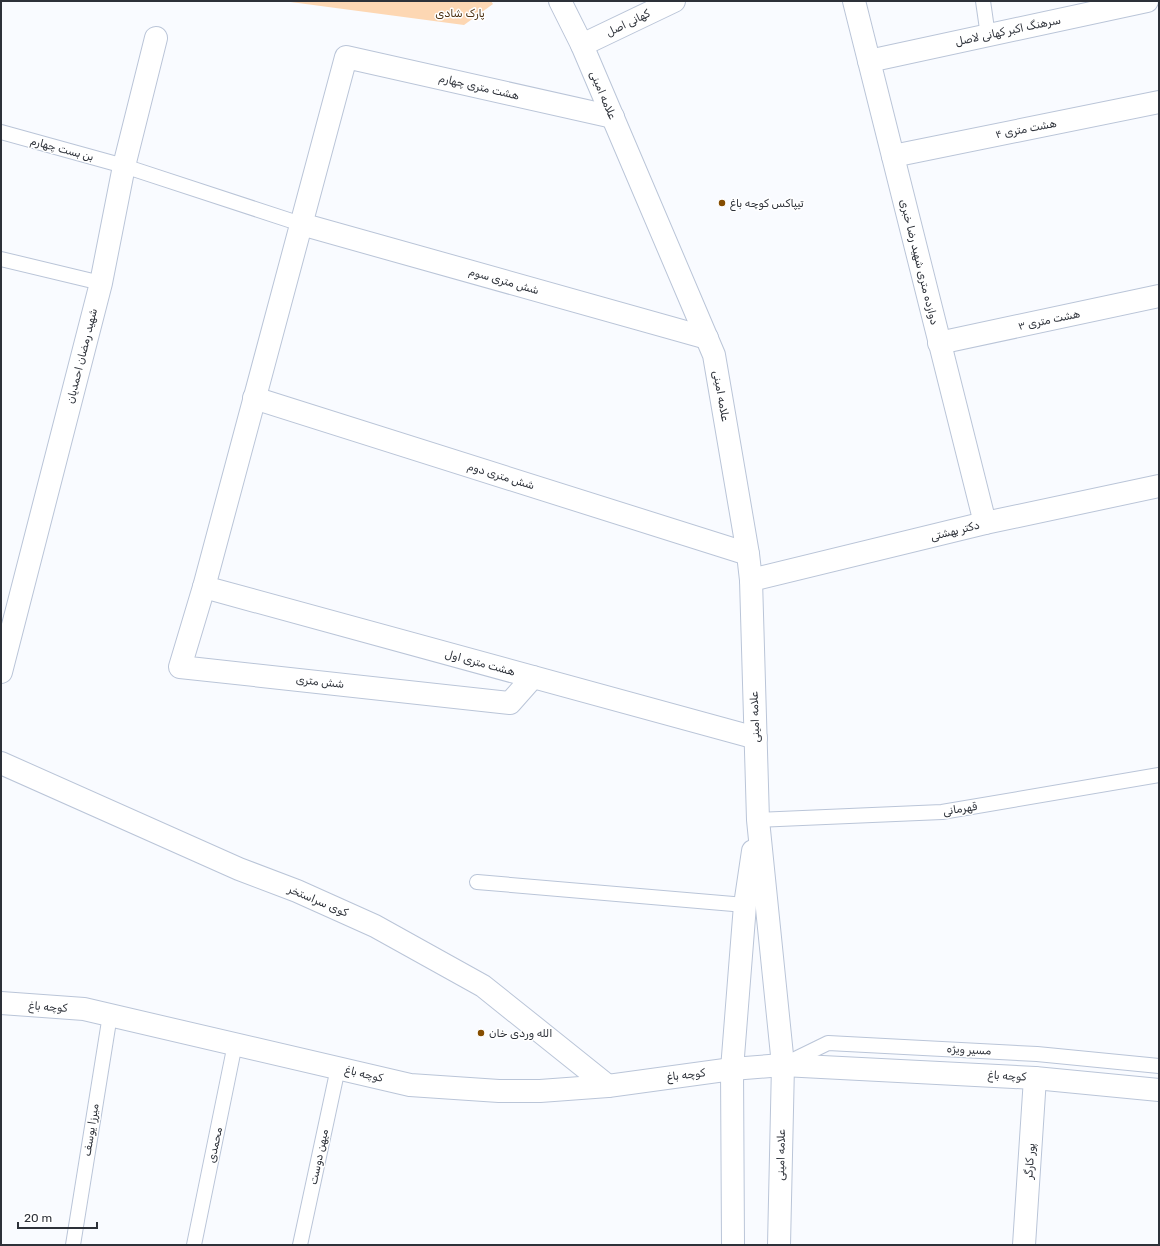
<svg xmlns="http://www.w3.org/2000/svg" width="1160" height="1246" viewBox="0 0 1160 1246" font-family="Rubik,Cairo,sans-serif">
	<rect width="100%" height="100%" fill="#f9fbff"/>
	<polygon fill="#fdd7b3" points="283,1 491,1 493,4 464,25"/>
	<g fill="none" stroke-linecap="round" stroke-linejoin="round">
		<g stroke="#bac5d8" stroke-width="16">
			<g id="service">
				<polyline points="983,1 988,36"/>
				<polyline points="1,132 124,166 301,224"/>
				<polyline points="1,259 101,283"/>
				<polyline points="758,820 942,812 1159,775"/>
				<polyline points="477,882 745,905"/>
				<polyline points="785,1064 828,1043 1037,1054 1159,1066"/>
				<polyline points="73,1245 110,1015"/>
				<polyline points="194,1245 235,1044"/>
				<polyline points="300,1245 338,1068"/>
			</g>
		</g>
		<g stroke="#bac5d8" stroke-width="24">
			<g id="minor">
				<polyline points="854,1 985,523"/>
				<polyline points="582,45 674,1"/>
				<polyline points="869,61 1147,1"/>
				<polyline points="893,156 1159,102"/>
				<polyline points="301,224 707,338"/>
				<polyline points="939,343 1159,296"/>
				<polyline points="254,398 748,554"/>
				<polyline points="204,587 756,738"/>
				<polyline points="1,672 101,283 124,166 156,38"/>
				<polyline points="533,677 510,703 180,667 204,587 346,57 613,117"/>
				<polyline points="1,763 239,869 297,891 375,926 483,986 608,1086"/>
				<polyline points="1024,1245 1035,1078"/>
			</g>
		</g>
		<g stroke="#bac5d8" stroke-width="24">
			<polyline id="tertiary" points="751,580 985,523 1159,486"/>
		</g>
		<g stroke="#bac5d8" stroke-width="24">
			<polyline id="secondary" points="1,1003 84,1009 410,1085 499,1091 540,1091 608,1086 732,1069 783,1065 1035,1078 1159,1090"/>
		</g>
		<g stroke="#bac5d8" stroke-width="24">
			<g id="primary">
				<polyline points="560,1 582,45 714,355 748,554 751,580 758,820 783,1065 779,1245"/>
				<polyline points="733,1245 732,1069 745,905 753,851"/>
			</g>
		</g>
		<use href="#service" stroke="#fff" stroke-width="14"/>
		<use href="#minor" stroke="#fff" stroke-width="22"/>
		<use href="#tertiary" stroke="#fff" stroke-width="22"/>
		<use href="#secondary" stroke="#fff" stroke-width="22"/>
		<use href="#primary" stroke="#fff" stroke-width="22"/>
	</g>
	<g fill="#854d00" stroke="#fff" stroke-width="1.5">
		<circle cx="722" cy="203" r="4"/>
		<circle cx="481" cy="1033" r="4"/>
	</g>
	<g text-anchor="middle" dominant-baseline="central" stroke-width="3" stroke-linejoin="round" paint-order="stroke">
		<g font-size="11" fill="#4b2f10" stroke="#fff">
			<text x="460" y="13">پارک شادی</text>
		</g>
		<g font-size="11" fill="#2d3139" stroke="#fff">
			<text transform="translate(628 23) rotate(-26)">کهانی اصل</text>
			<text transform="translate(1008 31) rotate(-12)">سرهنگ اکبر کهانی لاصل</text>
			<text transform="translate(479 87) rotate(13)">هشت متری چهارم</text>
			<text transform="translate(603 95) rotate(67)">علامه امینی</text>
			<text transform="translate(1026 129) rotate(-11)">هشت متری ۴</text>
			<text transform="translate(62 149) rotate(15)">بن بست چهارم</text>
			<text transform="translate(919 262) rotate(76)">دوازده متری شهید رضا خبری</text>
			<text transform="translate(504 281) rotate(16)">شش متری سوم</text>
			<text transform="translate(1049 320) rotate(-12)">هشت متری ۳</text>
			<text transform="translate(82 356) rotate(-76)">شهید رمضان احمدیان</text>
			<text transform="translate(721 396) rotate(80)">علامه امینی</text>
			<text transform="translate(501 476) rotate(17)">شش متری دوم</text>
			<text transform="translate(955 531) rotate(-14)">دکتر بهشتی</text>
			<text transform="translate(480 663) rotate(15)">هشت متری اول</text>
			<text transform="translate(320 682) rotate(6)">شش متری</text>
			<text transform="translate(755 717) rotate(-92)">علامه امینی</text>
			<text transform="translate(960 809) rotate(-9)">قهرمانی</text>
			<text transform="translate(318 901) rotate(23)">کوی سراستخر</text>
			<text transform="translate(48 1007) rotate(4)">کوچه باغ</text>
			<text transform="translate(969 1050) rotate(3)">مسیر ویژه</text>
			<text transform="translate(364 1074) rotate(13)">کوچه باغ</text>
			<text transform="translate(686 1075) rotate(-7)">کوچه باغ</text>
			<text transform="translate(1007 1076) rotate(3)">کوچه باغ</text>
			<text transform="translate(91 1130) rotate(-81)">میرزا یوسف</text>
			<text transform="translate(215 1145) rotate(-78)">محمدی</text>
			<text transform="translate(781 1155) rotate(-89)">علامه امینی</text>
			<text transform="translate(319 1157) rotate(-78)">میهن دوست</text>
			<text transform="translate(1030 1161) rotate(-86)">پور کارگر</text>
		</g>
		<g font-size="11" fill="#2d3139" stroke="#fff" text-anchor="start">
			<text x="730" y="203">تیپاکس کوچه باغ</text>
			<text x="489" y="1033">الله وردی خان</text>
		</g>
	</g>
	<rect width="1160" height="1246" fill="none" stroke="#2d3139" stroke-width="4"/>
	<path d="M18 1222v6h79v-6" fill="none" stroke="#2d3139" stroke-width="2"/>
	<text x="24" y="1222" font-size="12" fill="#2d3139" stroke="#ffffff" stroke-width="3" paint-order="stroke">20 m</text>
</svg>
